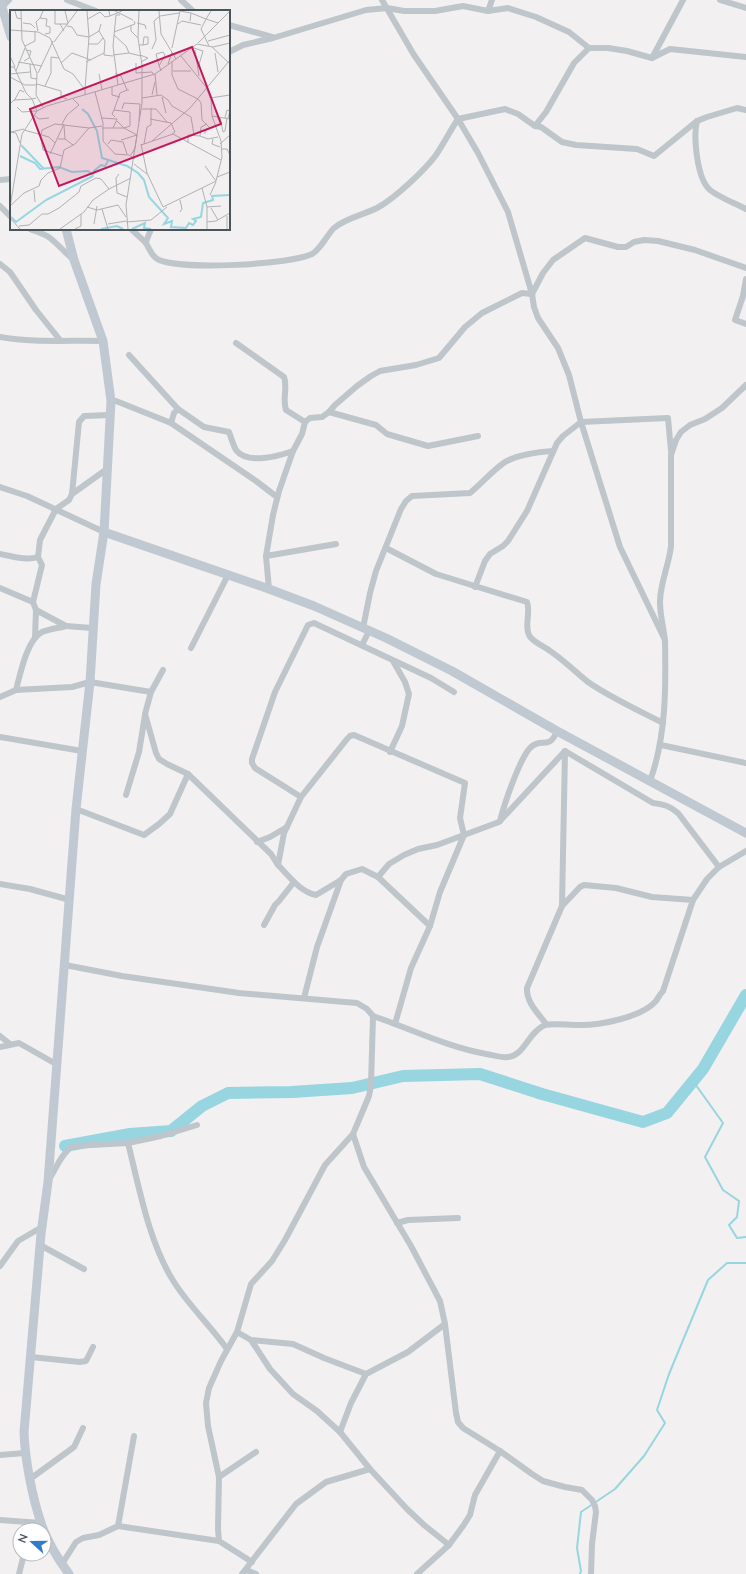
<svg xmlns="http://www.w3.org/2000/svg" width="746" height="1574" viewBox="0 0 746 1574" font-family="Lato,sans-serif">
	<rect width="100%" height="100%" fill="#f2f0f0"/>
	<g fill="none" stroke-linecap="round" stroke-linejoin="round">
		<g stroke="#97d5e1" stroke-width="2">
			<polyline points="693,1081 723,1123 705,1157 723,1190 739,1201 737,1217 729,1225 737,1238 746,1237"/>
			<polyline points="580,1574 581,1571 577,1548 581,1512 615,1489 644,1456 665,1423 657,1410 669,1374 708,1280 727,1263 746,1263"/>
		</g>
		<polyline stroke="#97d5e1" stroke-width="12" points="65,1146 130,1134 171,1131 202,1106 228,1093 292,1092 352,1088 403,1076 480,1074 542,1094 643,1122 667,1113 703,1069 746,995"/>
		<g stroke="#bec5cb" stroke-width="6">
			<polyline points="67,0 96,11"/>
			<polyline points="181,0 193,11"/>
			<polyline points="382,0 414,55 458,119 478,153 508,212 532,294 534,307 538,318 558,348 569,375 581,422 620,547 665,640"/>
			<polyline points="720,0 746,8"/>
			<polyline points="2,7 9,0"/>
			<polyline points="488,11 492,0"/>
			<polyline points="229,25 272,37"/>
			<polyline points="229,52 243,45 273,38 366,10 387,8 404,11 435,11 463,6 488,11 508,8 536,17 569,32 589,48 608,48 627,51 652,58 670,49 746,57"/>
			<polyline points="652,58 683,0"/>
			<path d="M697,121C693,137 697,179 710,190C720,198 735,203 746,209"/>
			<polyline points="535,126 546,112 574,63 589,48"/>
			<polyline points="0,180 11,179"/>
			<polyline points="0,206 11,217"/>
			<path d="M30,229C37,232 45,234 50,238C59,245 65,253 74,260"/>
			<path d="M131,229C135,233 140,237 144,241C150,247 150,256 159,260C183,270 288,265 312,254C320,250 327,235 334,228C346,218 363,215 377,208C394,199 425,170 436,155C444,143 450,131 458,119L505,109L518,114L535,126L541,127L562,142L576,145L637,149L654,156L697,121L707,117L737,108L746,110"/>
			<polyline points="146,242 151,229"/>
			<polyline points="0,264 10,272 36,310 60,340"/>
			<polyline points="746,279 743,296 735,320 746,324"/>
			<path d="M0,337C33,343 69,340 103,341"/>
			<path d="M236,343L284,377C288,387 282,399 286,410L305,422"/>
			<polyline points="129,355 178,409"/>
			<path d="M111,401H116L171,423L174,413L178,409L204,427L229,432C231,437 233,445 236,450C247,465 279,456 293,451"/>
			<polyline points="329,412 376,425 387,434 428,446 478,436"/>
			<polyline points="171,423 256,481 277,497"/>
			<polyline points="0,487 27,496 104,532"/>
			<polyline points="72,494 107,469"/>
			<path d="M386,548L436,574L527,602C531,612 524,625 529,635C532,642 544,646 550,651C564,660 575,672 588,682C611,698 638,710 663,723"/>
			<path d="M0,554C12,556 26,561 38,557L40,540L56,509L69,500L72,494L79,422L84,416L110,415"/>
			<polyline points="266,556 336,544"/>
			<polyline points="475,587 485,561 490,554 503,546 508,541 527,511 557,443 563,436 581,422 668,418 671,451"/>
			<polyline points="0,588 33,602"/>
			<polyline points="269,589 266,556 273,515 279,491 293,451 302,434 305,422 310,418 322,417 329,412 335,405 357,386 371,376 380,371 416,365 439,358 465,327 482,313 522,293 532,294 543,273 553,260 585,238 618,247 626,247 634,242 644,240 658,241 695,250 746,268"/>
			<polyline points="36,610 66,626 92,628"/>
			<path d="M363,628L370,593L376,571L401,509L406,501L412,496L470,493C482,483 492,471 505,462C519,454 537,452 553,451"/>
			<polyline points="35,638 36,610 33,602 42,565 38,557"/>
			<polyline points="362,645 369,631"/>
			<polyline points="191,648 228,575"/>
			<path d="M16,690C20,675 27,639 42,632C49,629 59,628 66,626"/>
			<polyline points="151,692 145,714 156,753 159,759 167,764 188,774 271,854 278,865"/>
			<polyline points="0,697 16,690 72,687 90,682 151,692 163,670"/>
			<polyline points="0,737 82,751"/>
			<polyline points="661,745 746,763"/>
			<polyline points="390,752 402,726 409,694 405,682 393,661"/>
			<path d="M650,781C666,737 666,688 665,642C664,629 660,616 660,602C660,583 669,565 671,546V455L676,440L681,432L690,425L705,419L722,408L746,385"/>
			<polyline points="126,795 139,752 145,715"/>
			<polyline points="301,797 255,768 252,763 252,759 275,692 308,625 314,623 431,678 454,692"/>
			<polyline points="76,809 144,835 159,824 170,814 188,774"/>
			<path d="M500,821C504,805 520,757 531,747C542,737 549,751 557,731"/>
			<polyline points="257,842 270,837 287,827"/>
			<polyline points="378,877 389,864 404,855 418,849 437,845 464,835 440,892 430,926"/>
			<path d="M341,880L316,895C300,892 289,876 278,865L284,833L301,797L347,739L350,736L354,735L465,783L460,818L464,835L499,822L565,751L653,803C663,804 670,806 678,813L719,867"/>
			<polyline points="0,884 30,889 70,900"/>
			<polyline points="562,906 565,751"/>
			<polyline points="264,925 275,905 279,901 294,882"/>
			<path d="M65,965L122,976L239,993L357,1003L367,1009L373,1016C411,1029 447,1047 486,1054C493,1055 500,1058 507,1057C524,1057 528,1032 545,1025C551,1023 568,1025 576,1025C597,1026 641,1018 656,1001C658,998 660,994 663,991L693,900L707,879L719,867L746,851"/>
			<polyline points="304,998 317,947 341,880 346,874 362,869 378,877 430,926 411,968 395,1024"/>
			<path d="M546,1024C538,1013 526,1002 527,988L562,906L580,887L584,885L616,888L652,897L693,900"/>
			<polyline points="0,1036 10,1044"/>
			<polyline points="0,1047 19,1043 56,1064"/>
			<polyline points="353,1134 364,1167 411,1246 440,1301 445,1324 456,1413 458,1422 463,1428 500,1451 532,1474 543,1481 565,1487 582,1490 592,1500 595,1506 596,1512 592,1544 591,1574"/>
			<polyline points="128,1143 161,1136 197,1125"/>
			<path d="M50,1178C56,1168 62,1153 73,1146L128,1143C139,1187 149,1243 174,1282C189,1306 210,1325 227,1349"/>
			<polyline points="397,1223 408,1220 458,1218"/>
			<polyline points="40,1245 84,1269"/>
			<polyline points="0,1266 18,1241 42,1227"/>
			<polyline points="237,1332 251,1340 270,1369 293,1394 317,1411 340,1432 370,1469 407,1509 424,1525 449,1545"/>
			<polyline points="251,1340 293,1344 324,1358 366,1374"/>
			<polyline points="31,1357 80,1362 86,1361 93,1347"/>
			<polyline points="340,1432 351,1403 366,1374 408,1352 445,1324"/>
			<polyline points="0,1455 25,1453"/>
			<polyline points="219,1477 256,1452"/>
			<polyline points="30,1479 74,1447 83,1428"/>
			<polyline points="0,1520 41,1523"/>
			<polyline points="118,1526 219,1541"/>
			<polyline points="252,1562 219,1541 218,1529 219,1477 208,1426 206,1403 209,1388 221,1361 237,1332 251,1284 272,1261 285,1240 325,1165 353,1134 369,1096 371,1085 373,1016"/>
			<polyline points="62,1564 76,1542 83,1538 99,1535 118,1526 134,1436"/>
			<polyline points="246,1570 256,1574"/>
			<polyline points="19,1574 24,1554"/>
			<polyline points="242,1574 296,1504 326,1482 370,1469"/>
			<polyline points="417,1574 449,1545 463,1526 470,1515 475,1495 500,1451"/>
		</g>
		<g stroke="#c0c9d1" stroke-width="9">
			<polyline points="0,0 11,37"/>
			<path d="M66,229L74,260L103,341L111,401L104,532L96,584L90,682L76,809L48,1182L41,1234L24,1432C25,1460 32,1496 41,1523C47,1541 58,1559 69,1574"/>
			<polyline points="104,532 269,589 314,606 386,638 452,671 557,731 746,833"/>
		</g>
	</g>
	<g transform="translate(10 10)">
		<rect width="220" height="220" fill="#f2f0f0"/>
		<path fill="none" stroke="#97d5e1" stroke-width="2" d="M72,99L78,104L87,121L92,148L117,156L128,163L134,170L139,187L158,208L154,214L162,211L161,217L176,218L179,213L183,215L186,211L183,209L191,207L193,193L203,190L202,186L220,185M11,135L34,159M10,146L25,153L30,159L49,157L62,162L78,161L83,165L84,161L91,155L95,156L98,151M1,207L6,212L36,190L83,166M91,219L107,216L113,219M122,219L135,213L134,218L141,219"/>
		<path fill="none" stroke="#afb2b4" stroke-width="1" d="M5,1L7,8L12,9M11,1L12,30L27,63L26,85L33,97M33,1L30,8L37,9L36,16L40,17V23L35,24M45,1V14H50M55,1L58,13M99,1L100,6L112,1M105,1L123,10M149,1L151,24L166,49M170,1L181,3L180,11M201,1L196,9L208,13M181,3L196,9L191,19L199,36M78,9L90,2L95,7L100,6M13,13L21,14L25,18M127,13L135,15L136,19M91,14L89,21L95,31L94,45L103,46M168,14L172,11L191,15M121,15V21L128,28M57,16L62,17L67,25L79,27L89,21M0,20L28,22L40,28L54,59L63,64L75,80V85M28,21L26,12L30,8M54,21L50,14H58M104,22L125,14L124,11M104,25L116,36L119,43L131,46M198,31L220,25M44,32L67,1M188,33L220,1M79,34H88L93,28M129,35H133L138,34V27H134L133,35M15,36L25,31V21M181,37L193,41L188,58M202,37L220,54M162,38L170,1M142,39L146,30L144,11L150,6L169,3M185,40L189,66M205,43L208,62M103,45L119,43M130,45L138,48L131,52M0,46L5,57M171,46L196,77L201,90L202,106L211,131L212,147L206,171L192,178M14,51L19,48L21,41L16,40M8,52L32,56M76,52L94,43M162,52V65L168,79L188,89L191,93L192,110L200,118L195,121V124M51,53L62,43L81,50M126,53V63L142,62L144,65M20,54L21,68L27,69M158,54L162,42M149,56L155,45L153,42L146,44L148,52L151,61M0,57H4L16,83L22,89L26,88M6,61L15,38M163,61H181M28,63L43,31M105,63L111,66L117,80H119M0,64L20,62M89,64L92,80M145,64L147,85M0,67L15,75H27M27,74L51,81V87L57,89M108,75L103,36L106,5H110M35,76L41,63V47L49,48M102,77V85L110,87M75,79L79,27L77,1M85,82L93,113V131L105,144L119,145L125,149M142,85L145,72M152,87L156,103M132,88L151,85L158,90L162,96L181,107L184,125M200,88L220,85M4,91L10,80L14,82M0,94L4,90L22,89L27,101M7,97L12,102L26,101M112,99L114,93L130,94L129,111M132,99H146L157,112M104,100L110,83L117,80M24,105L29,109L39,108M202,106L220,109M105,107L102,104L104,100L120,102V116L114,118L127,125L125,138L121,145M210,107L213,122L215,121L217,108M91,108L107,109L103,118H92M215,108L217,100L220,101L218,108M140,109L161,113L165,122L162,124M52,114L57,105L69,95L63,89M197,114L191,117L190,126L198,129L208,127M54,116L55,129M103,118H114L107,111M14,120L39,127L45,133M0,122L6,123L10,133M1,122L14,119M30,124L33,140L52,146M31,125L32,120L45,114L79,118L92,116M48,129H55L63,135M203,129L202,134L210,137M111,130L127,125M142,131L180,98L220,50M178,133V125L190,126M98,134L101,130L113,132L117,144M131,134L137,163L153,197L192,178L197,197V219M134,134L137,117L141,115V98M210,134L220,125M131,135L163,124L211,150M211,139H217L220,145M40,144L54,114M124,154L137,164M195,156L206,171M109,164L106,168L107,183L117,187M207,167L220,162M24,180L25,192M200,185L206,172M170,190L172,199L170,202M0,196L14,183L29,176L31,170L38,163L50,158L54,140L65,134L79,118M0,197L12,124L27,101L37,96L145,64L187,34L203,37L220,33M77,197L87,200L108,195L116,207M197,197L211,196M201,198L208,210M92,199L98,219M217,206V219M0,208L10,219M116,212L141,210L157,197M197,212L206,211L220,203M84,214L87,196M98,214L116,211M9,216L19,215L32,204H38L49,198L69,182L71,176L86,168L91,169L99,179L121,168M50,219L74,202L83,190L99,179M65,219L71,216V204M118,219L116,195L132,93V55L128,28L129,1"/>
		<path fill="#c2185b" fill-opacity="0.15" stroke="#c2185b" stroke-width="2" d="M182,37L211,114L49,176L20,99Z"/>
		<rect width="220" height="220" fill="none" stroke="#4a545b" stroke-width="2"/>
	</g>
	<g transform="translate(32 1542) rotate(291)"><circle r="19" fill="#ffffff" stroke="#b7bbbd"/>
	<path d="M0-3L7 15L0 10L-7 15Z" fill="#317bcc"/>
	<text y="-6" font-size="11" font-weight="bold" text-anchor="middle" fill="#4a545b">N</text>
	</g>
</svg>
